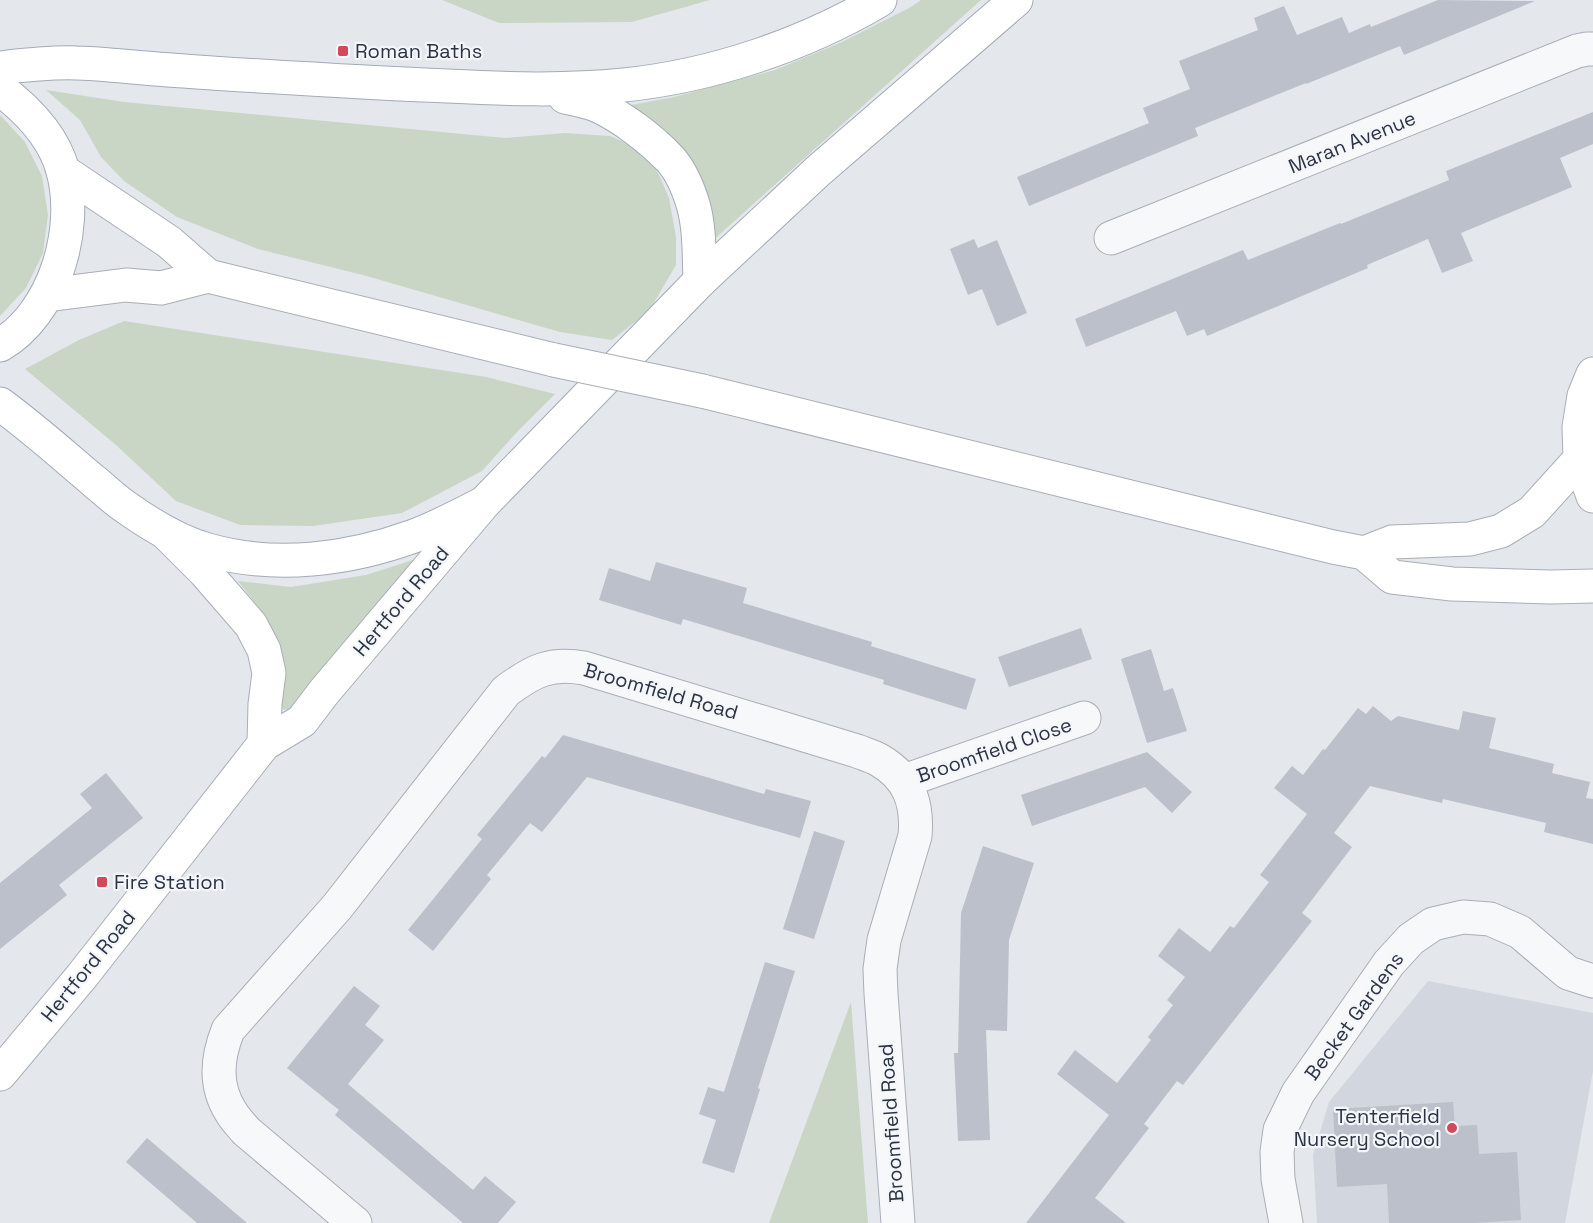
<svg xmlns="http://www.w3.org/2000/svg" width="1593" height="1223" viewBox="0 0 1593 1223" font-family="'Space Grotesk',sans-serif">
	<rect width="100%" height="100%" fill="#e4e7ec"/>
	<polygon fill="#d2d6de" points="1428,981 1593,1013 1593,1071 1565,1223 1317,1223 1313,1155 1329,1102"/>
	<g fill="#c9d6c5">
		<polygon points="442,0 710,0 632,22 499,23"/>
		<polygon points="921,0 981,0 710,243 630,112 631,105 674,97 775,70 842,42 911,7"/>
		<polygon points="46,90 124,102 505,138 565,133 610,136 635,147 649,158 660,177 669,198 676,237 676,265 649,311 612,340 560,332 363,275 258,249 177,217 124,181 101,157 80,120"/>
		<polygon points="0,115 25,142 42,176 48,215 43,253 26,288 0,316"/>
		<polygon points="124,321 486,377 555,394 517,432 482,471 402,513 313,526 240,525 176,501 116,445 25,369 79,340"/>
		<path d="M419,558L292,708L284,710L280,704C282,696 285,685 285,677C283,637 261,610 238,581L291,587L366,575Z"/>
		<polygon points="851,1002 868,1223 769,1223"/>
	</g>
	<g fill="#bbc0ca">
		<polygon points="1438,0 1535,1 1404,55 1400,46 1306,84 1306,83 1195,128 1198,136 1029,206 1017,177 1149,123 1143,108 1190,89 1179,61 1258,30 1254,18 1284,6 1297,35 1342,17 1349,33 1370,24 1371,27"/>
		<polygon points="1593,112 1593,144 1560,158 1572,187 1461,233 1473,261 1442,273 1428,239 1367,265 1368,268 1207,336 1204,329 1187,336 1176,311 1086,347 1075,319 1243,250 1248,260 1340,223 1341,224 1449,180 1446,171"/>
		<polygon points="974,239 978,248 997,240 1027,313 997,326 982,289 968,295 950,249"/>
		<polygon points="656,562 747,588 743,603 872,642 871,646 976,679 966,710 883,684 884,680 683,619 681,625 599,600 609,568 650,581"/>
		<polygon points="1081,628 1092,659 1009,687 998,657"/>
		<polygon points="1151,649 1164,691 1173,688 1187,731 1147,743 1121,659"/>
		<polygon points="1373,706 1391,721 1398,716 1459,730 1463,711 1496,718 1489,748 1554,764 1552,773 1590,782 1586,798 1593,799 1593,844 1544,832 1546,823 1443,799 1442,803 1370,786 1334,833 1352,847 1302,913 1312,921 1183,1085 1177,1081 1144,1124 1149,1128 1095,1198 1126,1223 1026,1223 1109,1115 1057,1074 1075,1050 1117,1083 1151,1040 1148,1037 1173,1005 1167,1000 1185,977 1158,956 1179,928 1210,952 1230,926 1234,928 1269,882 1260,875 1307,814 1274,788 1292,766 1303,775 1323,749 1325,750 1358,708 1366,714"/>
		<polygon points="563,735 764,794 766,789 811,801 800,838 587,777 542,832 530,823 487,875 491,879 433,951 408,930 482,839 477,835 542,756 545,758"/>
		<polygon points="1147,752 1192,792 1172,813 1145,787 1032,826 1021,795"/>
		<polygon points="106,773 143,818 59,885 67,895 0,949 0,883 92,808 80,794"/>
		<polygon points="814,831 845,841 814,939 783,929"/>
		<polygon points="983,846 1034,863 1009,940 1007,1031 986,1030 990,1140 958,1141 954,1053 958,1053 961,913"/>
		<polygon points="765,962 795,971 758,1088 760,1089 734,1173 702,1163 716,1120 699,1114 708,1087 724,1092"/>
		<polygon points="354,986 380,1006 365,1025 384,1040 348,1084 473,1190 485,1176 516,1202 498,1223 463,1223 335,1115 339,1110 287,1068"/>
		<polygon points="1453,1102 1455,1126 1477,1125 1479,1154 1517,1152 1521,1220 1475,1223 1389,1223 1387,1184 1337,1187 1333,1109"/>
		<polygon points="147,1138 180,1166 247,1223 197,1223 126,1162"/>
	</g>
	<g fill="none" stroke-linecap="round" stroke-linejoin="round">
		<g stroke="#a9aeb7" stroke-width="35">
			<g id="street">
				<polyline points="1111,238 1577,51 1587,49 1593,49"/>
				<polyline points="904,781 1084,718"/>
				<path d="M355,1223L246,1131C241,1125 235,1119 231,1112C214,1085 217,1058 228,1030L337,907L506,691C533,671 550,662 584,668L857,751C864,754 872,756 879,760C909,777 918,803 915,836L884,940L880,969L881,994L898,1223"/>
				<polyline points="1286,1223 1278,1179 1277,1152 1280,1130 1298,1093 1389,963 1411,939 1433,924 1463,917 1490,919 1520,932 1568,973 1593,981"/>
			</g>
		</g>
		<g stroke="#a9aeb7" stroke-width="35">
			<g id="secondary">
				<polyline points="63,171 169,242 208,276"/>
				<polyline points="47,295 126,285 161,288 208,276 554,360"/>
				<polyline points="1593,374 1584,396 1579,427 1580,459 1593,496"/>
				<polyline points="702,391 1199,514 1333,547 1364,553 1392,577 1452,584 1551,587 1593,586"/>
				<polyline points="166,533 205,572 251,625 264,650 269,673 265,704 264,744"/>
				<polyline points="1364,553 1392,542 1470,539 1501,531 1532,512 1580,459"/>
				<polyline points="0,1074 82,976 264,744 302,721 324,692 484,503"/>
			</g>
		</g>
		<g stroke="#a3abb8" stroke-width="35">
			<g id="primary">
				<path d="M0,68C25,65 51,62 77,63C92,63 107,65 122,66C152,69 182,71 212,73C291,78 369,83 448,86C506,89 565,91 624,85C712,76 804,45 880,0"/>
				<path d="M0,89C28,110 54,137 63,171C79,230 54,314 0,345"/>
				<path d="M565,97C575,99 586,101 596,105C621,116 651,139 670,159C681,171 688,188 693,204C700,228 699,256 700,281"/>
				<path d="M0,404C33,428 64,456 95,482C106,491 116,501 127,508C151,525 179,542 208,550C275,569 348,560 414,536C438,527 461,515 484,503L700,281L818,171L1016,0"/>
			</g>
		</g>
		<use href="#street" stroke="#f7f8fa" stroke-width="33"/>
		<use href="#secondary" stroke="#fff" stroke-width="33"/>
		<use href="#primary" stroke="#fff" stroke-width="33"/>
		<g stroke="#a9aeb7" stroke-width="35" stroke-linecap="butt">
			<polyline id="secondary-bridge" points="554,360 702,391"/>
		</g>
		<use href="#secondary-bridge" stroke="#fff" stroke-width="33"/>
	</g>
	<g fill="#d1495b" stroke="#f4f6f9" stroke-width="2">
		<rect x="337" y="45" width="12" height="12" rx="3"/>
		<rect x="96" y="876" width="12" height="12" rx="3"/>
		<circle cx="1452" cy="1128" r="6"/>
	</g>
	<g text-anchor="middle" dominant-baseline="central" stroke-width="4.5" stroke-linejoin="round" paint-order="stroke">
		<g font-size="20" fill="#2b3445" stroke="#f4f6f9" text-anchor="start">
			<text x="355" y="51">Roman Baths</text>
			<text x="114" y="882">Fire Station</text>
			<text x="1440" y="1116" text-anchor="end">Tenterfield<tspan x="1440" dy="23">Nursery School</tspan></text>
		</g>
		<g font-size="20" fill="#2b3445" stroke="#f4f6f9">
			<text transform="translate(1352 142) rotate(-22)">Maran Avenue</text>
			<text transform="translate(401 601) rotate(-50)">Hertford Road</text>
			<text transform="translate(661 691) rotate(16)">Broomfield Road</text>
			<text transform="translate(994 750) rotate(-19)">Broomfield Close</text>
			<text transform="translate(88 966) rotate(-51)">Hertford Road</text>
			<text transform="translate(1354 1016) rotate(-54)">Becket Gardens</text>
			<text transform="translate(891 1123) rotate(-94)">Broomfield Road</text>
		</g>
	</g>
</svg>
